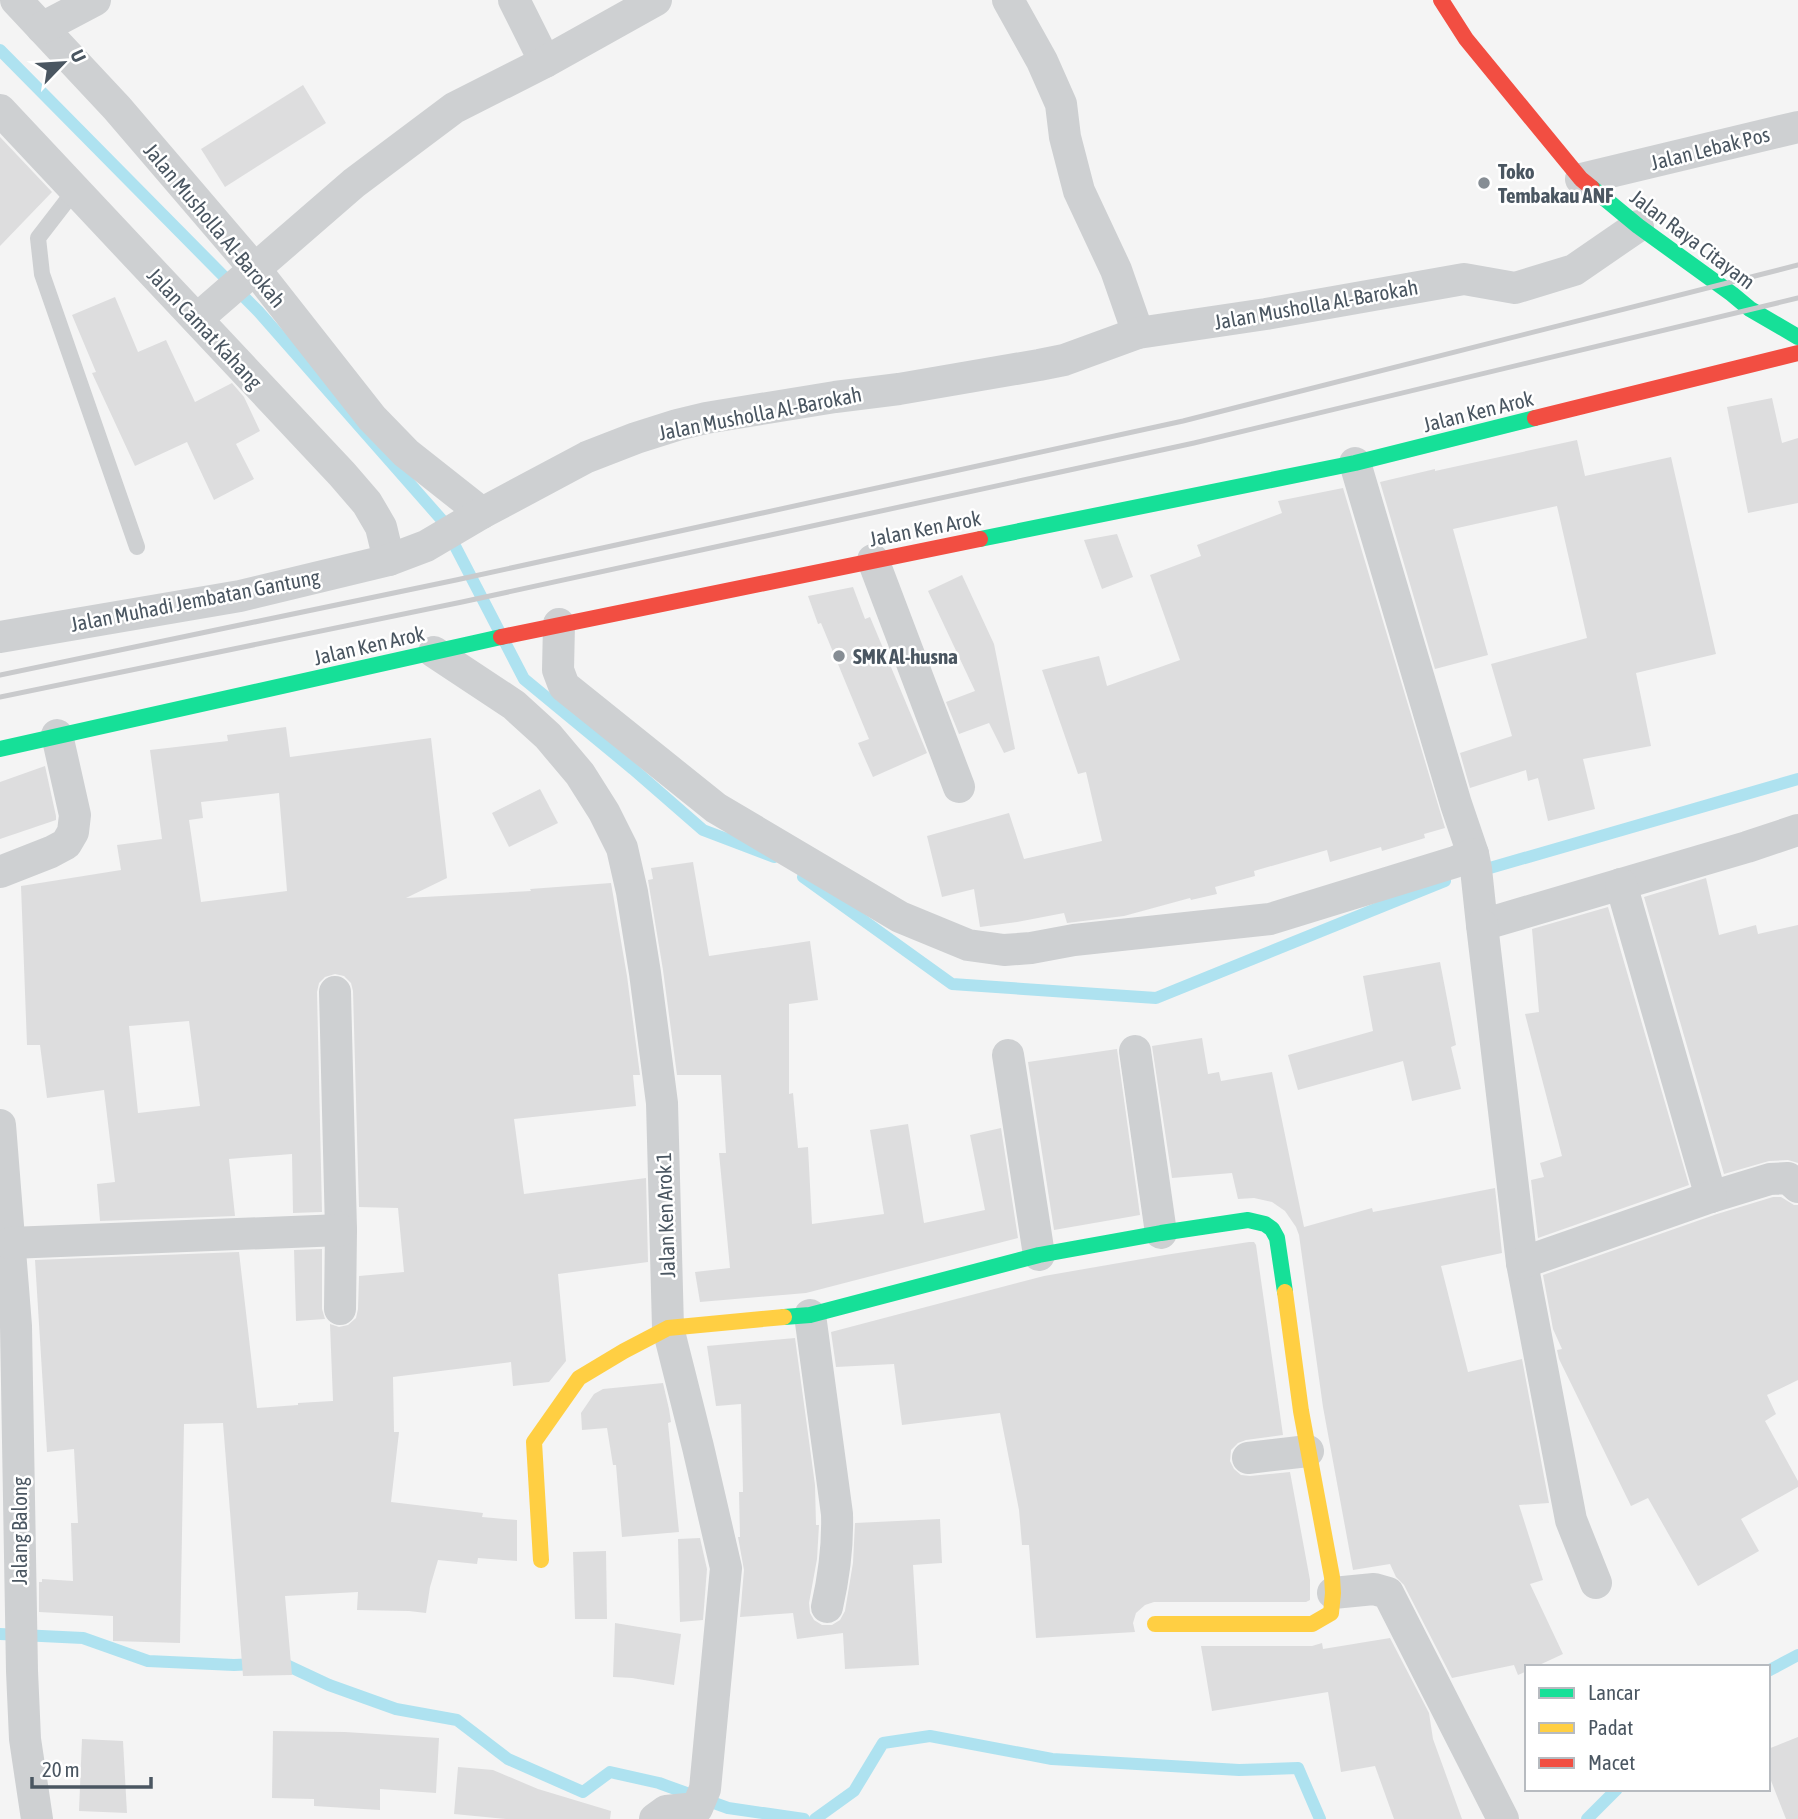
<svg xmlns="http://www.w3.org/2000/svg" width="1798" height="1819" viewBox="0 0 1798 1819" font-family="'Asap Condensed',sans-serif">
	<rect width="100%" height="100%" fill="#f4f4f4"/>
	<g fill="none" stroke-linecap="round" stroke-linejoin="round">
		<g stroke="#aee2f0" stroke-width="12">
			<polyline points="0,50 258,311 441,519 524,679 633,769 703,830 774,857"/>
			<polyline points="1476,872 1798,779"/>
			<polyline points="803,877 952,984 1156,998 1445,881"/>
			<polyline points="0,1634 83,1638 148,1661 234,1665 258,1664"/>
			<polyline points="276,1663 282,1663 329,1685 396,1709 457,1720 508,1759 583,1792 610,1772 659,1783 728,1808 804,1819"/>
			<polyline points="1768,1671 1798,1655"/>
			<polyline points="815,1819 854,1791 883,1743 930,1736 1052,1759 1239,1770 1298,1768 1320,1819"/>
			<polyline points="1587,1819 1617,1789"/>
		</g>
	</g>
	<g fill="#ddddde" fill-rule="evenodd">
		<polygon points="303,85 326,123 225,187 201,149"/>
		<polygon points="0,137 52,192 0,246"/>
		<polygon points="115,297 138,352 166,340 195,402 232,383 244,397 260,431 236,444 254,479 214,500 187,442 135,466 92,373 96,372 72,315"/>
		<polygon points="1772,398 1782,443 1798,438 1798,503 1748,513 1727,407"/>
		<polygon points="1577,440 1585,476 1671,457 1716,654 1636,673 1651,746 1583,759 1595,809 1548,821 1538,778 1528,781 1526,770 1470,788 1460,753 1512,736 1491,664 1587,638 1557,506 1453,529 1488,655 1435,669 1380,482 1435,469 1435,471"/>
		<polygon points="1343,488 1445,828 1424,834 1425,838 1382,851 1381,847 1330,862 1327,850 1254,871 1255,876 1215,887 1217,894 1191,900 1190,898 1124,916 1067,923 1064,913 1017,922 980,927 974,889 942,897 927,836 1009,813 1024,859 1102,841 1086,772 1078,774 1042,670 1099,656 1107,686 1180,660 1150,575 1201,556 1197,545 1282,513 1278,501"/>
		<polygon points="1117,534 1133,577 1102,589 1084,540"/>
		<polygon points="962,575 994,644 1015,749 1004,753 989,723 959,734 946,702 975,691 928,591"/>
		<polygon points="853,587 865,619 870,617 927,753 873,777 858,743 869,739 821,623 818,624 808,596"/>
		<path d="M286,727L290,757L431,738L447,878L406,898L531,891L530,889L611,883L627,976L640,1075H633L636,1106L514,1119L524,1194L646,1178L648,1262L558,1274L566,1361L549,1382L513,1386L511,1362L393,1377L394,1432H399L391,1502L483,1513L482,1517L517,1520V1561L478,1558L477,1564L438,1560L430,1587L426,1613L409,1611L357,1610L358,1592L285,1596L292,1675L243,1676L223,1423L184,1424L180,1643L113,1641V1616L39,1612V1582H42V1579L73,1581L71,1523H78L74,1449L47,1452L35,1260L239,1252L257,1408L298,1405V1403L333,1401L330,1324L339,1327L348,1325L356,1318L358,1309L359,1276L404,1272L398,1208L359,1207L353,991L351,983L344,976L335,974L325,977L319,983L317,992L322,1212L293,1213L292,1154L229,1159L235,1216L100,1221L97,1184L115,1182L104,1090L47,1098L40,1045H27L21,886L121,870L117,845L162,839L150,750L228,741L227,735ZM279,793L287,891L201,902L189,820L203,818L201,802ZM189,1021L200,1106L138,1113L129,1026Z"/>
		<polygon points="45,766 56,816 56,820 0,839 0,782"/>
		<polygon points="540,789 558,823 509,847 492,813"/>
		<polygon points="693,862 709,956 810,941 818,1000 789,1004 789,1094 793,1093 798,1148 808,1147 812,1224 884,1214 870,1130 908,1124 924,1223 985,1210 970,1135 1001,1128 1018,1238 806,1293 700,1302 695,1272 730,1268 719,1153 726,1153 721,1075 677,1075 663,970 648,880 653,879 651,868"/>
		<polygon points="1706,878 1719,935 1756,925 1758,934 1798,925 1798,1163 1788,1160 1769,1161 1724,1174 1644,897"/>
		<polygon points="1608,907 1689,1185 1538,1238 1531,1180 1544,1177 1540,1163 1562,1156 1525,1014 1539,1012 1532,929"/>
		<polygon points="1440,962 1456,1045 1451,1047 1461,1089 1412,1101 1403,1061 1298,1090 1288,1055 1373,1031 1363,976"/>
		<polygon points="1202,1038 1208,1074 1219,1072 1221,1081 1272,1072 1304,1227 1372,1208 1373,1212 1495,1188 1502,1253 1441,1266 1468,1372 1522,1359 1549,1503 1519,1505 1543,1580 1530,1584 1563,1654 1535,1667 1527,1667 1527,1671 1518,1675 1514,1665 1452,1678 1404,1585 1396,1577 1390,1564 1353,1570 1323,1407 1299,1235 1296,1227 1285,1211 1272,1202 1254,1198 1238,1199 1232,1173 1172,1178 1152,1046"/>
		<polygon points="1117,1049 1140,1215 1054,1230 1028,1062"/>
		<polygon points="1773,1197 1781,1197 1794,1205 1798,1205 1798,1380 1767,1395 1776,1414 1765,1421 1798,1481 1798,1487 1741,1519 1759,1551 1698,1586 1648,1498 1631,1506 1559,1359 1557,1350 1562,1349 1553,1329 1543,1275 1717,1214"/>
		<polygon points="1249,1242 1254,1242 1256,1245 1283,1435 1246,1440 1238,1443 1231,1450 1230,1461 1234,1469 1241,1475 1250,1476 1290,1472 1310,1580 1310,1600 1306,1602 1154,1602 1145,1605 1136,1613 1133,1623 1135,1632 1036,1638 1029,1545 1022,1545 1019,1510 1000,1413 902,1425 894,1364 836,1367 831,1332 1044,1276 1165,1255"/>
		<polygon points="322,1249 322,1309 325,1319 296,1321 294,1250"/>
		<polygon points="795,1338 815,1485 816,1525 819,1525 817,1559 809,1603 810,1613 814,1620 822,1625 832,1625 840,1620 845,1611 853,1563 855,1523 940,1519 942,1563 913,1565 919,1665 845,1669 843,1633 797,1639 793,1613 740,1617 744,1570 738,1537 740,1537 739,1492 743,1492 741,1404 716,1406 707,1346"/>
		<polygon points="663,1383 669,1409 671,1422 668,1423 679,1532 622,1537 616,1465 613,1465 607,1428 582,1430 581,1413 594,1394 603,1389"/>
		<polygon points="700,1538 707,1569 703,1620 680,1622 678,1539"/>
		<polygon points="606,1551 607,1619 575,1619 573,1552"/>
		<polygon points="615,1623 681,1634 674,1685 632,1678 613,1677"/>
		<polygon points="1390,1638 1429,1713 1433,1739 1462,1819 1394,1819 1375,1766 1341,1772 1328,1692 1212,1711 1201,1646 1312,1646 1322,1643 1323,1649"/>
		<polygon points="273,1731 345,1732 439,1738 436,1793 380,1789 380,1810 314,1806 314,1799 272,1798"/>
		<polygon points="1798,1737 1798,1819 1786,1819 1768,1773 1768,1749"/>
		<polygon points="82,1739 123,1741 127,1813 79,1811"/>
		<polygon points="458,1767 493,1770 538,1789 611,1811 610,1819 506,1819 454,1814"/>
	</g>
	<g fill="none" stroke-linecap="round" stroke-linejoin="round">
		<polyline stroke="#ced0d2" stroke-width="16" points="75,190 38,238 42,274 137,547"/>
		<g stroke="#ced0d2" stroke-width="32">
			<polyline points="16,0 117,108 254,268 372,418 406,453 482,513"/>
			<polyline points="514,0 545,62"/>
			<polyline points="1008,0 1042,61 1061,104 1065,137 1079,191 1116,270 1138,333"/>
			<polyline points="42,28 95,0"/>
			<polyline points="0,110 342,474 367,503 381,527 389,560"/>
			<polyline points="1581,179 1798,127"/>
			<polyline points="197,319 354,183 454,108 545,62 656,0"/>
			<polyline points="1355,463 1456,804 1473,854"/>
			<polyline points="873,560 959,787"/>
			<polyline points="559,624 558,670 564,686 716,808 900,917 968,945 1004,950 1031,948 1074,940 1270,919 1455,862 1473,854 1476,869 1482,925 1747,847 1798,830"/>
			<polyline points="0,637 240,596 389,560 426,546 482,513 587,457 636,438 677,425 706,418 835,397 899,389 1039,365 1064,360 1138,333 1266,314 1464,279 1515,288 1574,270 1638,226"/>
			<polyline points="434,652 514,705 548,736 580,774 604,812 622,848 632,892 645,973 662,1103 668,1328 698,1447 726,1568 705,1789 697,1808 666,1811 655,1819"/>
			<polyline points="0,872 51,852 66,844 73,832 75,815 57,735"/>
			<polyline points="1621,884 1711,1197 1770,1179 1788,1178 1798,1187"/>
			<polyline points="1482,925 1522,1263 1571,1520 1596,1583"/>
			<polyline points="335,992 341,1230 340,1309"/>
			<polyline points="1135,1051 1161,1233"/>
			<polyline points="1008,1055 1039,1255"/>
			<polyline points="0,1125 16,1326 22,1671 25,1739 37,1819"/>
			<polyline points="10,1243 341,1230"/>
			<polyline points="1522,1263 1711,1197"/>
			<path d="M810,1315L837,1514C838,1546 834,1576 827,1607"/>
			<polyline points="1248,1458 1308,1451"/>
			<polyline points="1333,1593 1374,1589 1388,1593 1503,1819"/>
		</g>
		<g stroke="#16e098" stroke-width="16">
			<polyline points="1592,188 1638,226 1732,294 1750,309 1798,337"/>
			<polyline points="980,539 1355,463 1535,418"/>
			<polyline points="0,749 501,637"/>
			<polyline points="784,1317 810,1315 1039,1255 1161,1233 1248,1220 1265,1224 1272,1229 1277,1238 1285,1292"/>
		</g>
		<g stroke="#ffcf43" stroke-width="16">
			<polyline points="541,1560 534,1442 579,1378 624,1351 668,1328 784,1317"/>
			<polyline points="1155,1624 1312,1624 1331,1613 1333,1593 1332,1577 1301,1411 1285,1292"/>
		</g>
		<g stroke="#f24e42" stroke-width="16">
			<polyline points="1441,0 1466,39 1581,179 1592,188"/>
			<polyline points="1535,418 1798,353"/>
			<polyline points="501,637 980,539"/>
		</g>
		<g stroke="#c9cacc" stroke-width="5">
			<polyline points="0,675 456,580 1183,421 1798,265"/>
			<polyline points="0,697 462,602 1194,443 1798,298"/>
		</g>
	</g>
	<g fill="#868d94" stroke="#fff" stroke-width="2.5">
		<circle cx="1484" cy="183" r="7"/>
		<circle cx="839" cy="656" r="7"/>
	</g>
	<g text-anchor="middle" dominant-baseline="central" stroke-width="5" stroke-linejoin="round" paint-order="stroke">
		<g font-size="21" fill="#4a5661" stroke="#fff">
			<text transform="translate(1710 148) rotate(-14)">Jalan Lebak Pos</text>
			<text transform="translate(215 225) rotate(50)">Jalan Musholla Al-Barokah</text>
			<text transform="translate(1693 239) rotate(37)">Jalan Raya Citayam</text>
			<text transform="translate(1316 304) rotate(-10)">Jalan Musholla Al-Barokah</text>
			<text transform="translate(205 328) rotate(47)">Jalan Camat Kahang</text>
			<text transform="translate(1478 411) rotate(-14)">Jalan Ken Arok</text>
			<text transform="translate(760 413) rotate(-11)">Jalan Musholla Al-Barokah</text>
			<text transform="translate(925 528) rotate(-11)">Jalan Ken Arok</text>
			<text transform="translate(195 600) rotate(-11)">Jalan Muhadi Jembatan Gantung</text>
			<text transform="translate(369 645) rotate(-13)">Jalan Ken Arok</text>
			<text transform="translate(665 1215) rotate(-92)">Jalan Ken Arok 1</text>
			<text transform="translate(19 1531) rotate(-90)">Jalang Balong</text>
		</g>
		<g font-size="21" font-weight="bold" fill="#4a5661" stroke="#fff" text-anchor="start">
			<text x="1498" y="171">Toko<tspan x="1498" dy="24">Tembakau ANF</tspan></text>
			<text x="853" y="656">SMK Al-husna</text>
		</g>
	</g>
	<rect x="1525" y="1665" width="245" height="126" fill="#ffffff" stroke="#b7bbc0" stroke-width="2"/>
	<rect x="1539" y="1688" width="35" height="10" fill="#16e098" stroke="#b7bbc0" stroke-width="2"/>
	<text x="1588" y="1700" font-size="21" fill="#4a5661">Lancar</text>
	<rect x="1539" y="1723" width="35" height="10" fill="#ffcf43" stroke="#b7bbc0" stroke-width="2"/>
	<text x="1588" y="1735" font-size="21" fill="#4a5661">Padat</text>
	<rect x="1539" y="1758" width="35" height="10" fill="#f24e42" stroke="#b7bbc0" stroke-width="2"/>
	<text x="1588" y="1770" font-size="21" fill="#4a5661">Macet</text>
	<g transform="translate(63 63) rotate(65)" stroke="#ffffff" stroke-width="5" paint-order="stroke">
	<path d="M0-5L12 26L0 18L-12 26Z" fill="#4a5661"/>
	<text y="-10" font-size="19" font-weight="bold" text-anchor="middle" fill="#4a5661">U</text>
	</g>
	<path d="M32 1777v10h119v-10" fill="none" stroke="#4a5661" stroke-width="3.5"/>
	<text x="42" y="1777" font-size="21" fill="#4a5661" stroke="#ffffff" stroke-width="5" paint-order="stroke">20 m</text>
</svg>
